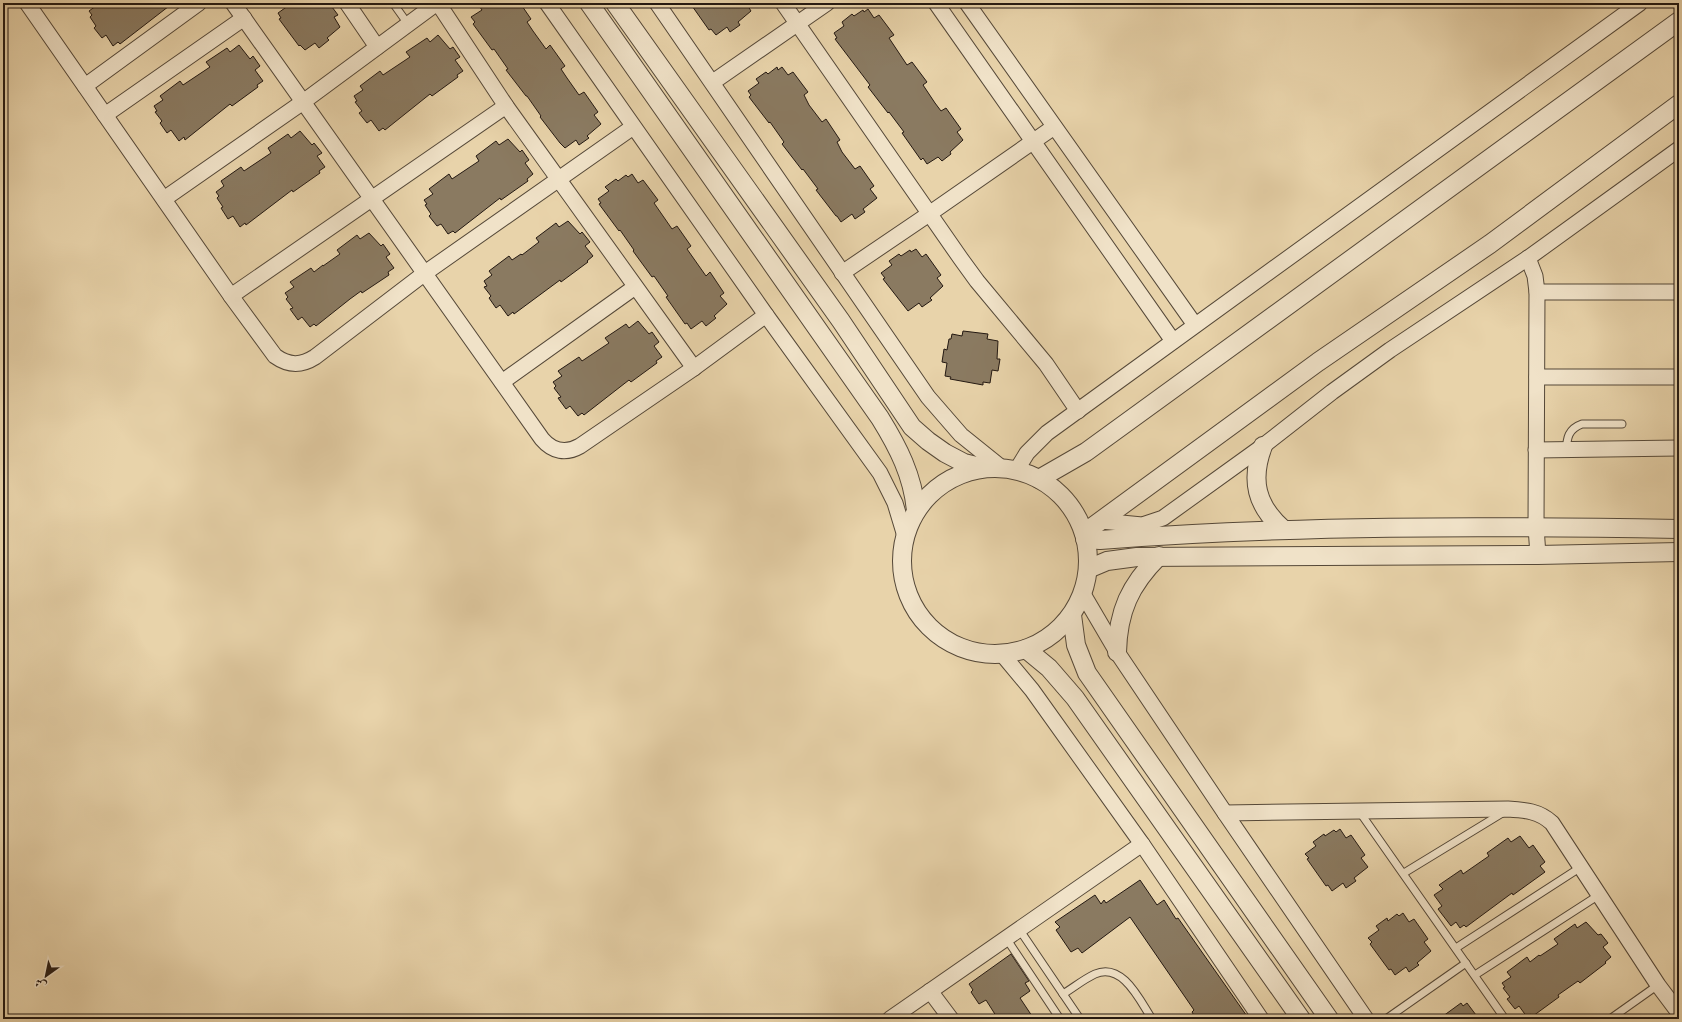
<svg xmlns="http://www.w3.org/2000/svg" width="1682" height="1022" viewBox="0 0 1682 1022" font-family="'Sorts Mill Goudy',Amiri,serif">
	<rect width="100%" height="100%" fill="#e8d3aa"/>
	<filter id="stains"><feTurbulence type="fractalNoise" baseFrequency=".005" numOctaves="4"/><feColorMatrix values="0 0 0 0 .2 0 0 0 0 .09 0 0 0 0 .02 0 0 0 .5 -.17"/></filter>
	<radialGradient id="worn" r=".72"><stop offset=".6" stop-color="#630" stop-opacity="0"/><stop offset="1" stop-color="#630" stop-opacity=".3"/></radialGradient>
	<g fill="#8a7a61" stroke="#241912">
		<polygon points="100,3 173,3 120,44 118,42 113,46 106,35 102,38 94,28 96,26 90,17 92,15 89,11"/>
		<polygon points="292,3 329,3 338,15 334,17 340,27 327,38 329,40 319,48 315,43 305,50 300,45 299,46 279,19 281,18 278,13"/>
		<polygon points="477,3 520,3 531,19 527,22 533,31 546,49 550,45 565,66 561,69 567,78 579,95 584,92 598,112 594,115 601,124 587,136 589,138 579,145 576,140 565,148 560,143 540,117 541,116 527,96 526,96 506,70 508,69 494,49 492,50 473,24 475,22 471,17 482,10"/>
		<polygon points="690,3 746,3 751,11 738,22 740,25 730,32 727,27 716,35 711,29 709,30"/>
		<polygon points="868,9 874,18 879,15 894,35 889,38 907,65 912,62 927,82 923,85 935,103 941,111 946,108 961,129 957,132 963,140 950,152 951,154 942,161 938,157 927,164 923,158 921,160 902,133 904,132 889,112 888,113 868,87 870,85 835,39 837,38 834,33 844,26 842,22 852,14 854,16 863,10 864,12"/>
		<polygon points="438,35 450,49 453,47 460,57 455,60 463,71 457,75 458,77 432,96 430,94 385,130 383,128 379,131 371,120 367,123 359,113 362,111 355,102 357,101 354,96 363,90 360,86 380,71 383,75 410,57 406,52 427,38 430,42"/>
		<polygon points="239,45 250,59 253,56 260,66 255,70 263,81 257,85 258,87 232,106 230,104 185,140 184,137 179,141 171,130 167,133 160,123 162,121 155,112 157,111 154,106 163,100 160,96 180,81 183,85 210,67 206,62 227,48 230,52"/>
		<polygon points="777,67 778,70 782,67 788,75 793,72 808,92 804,95 809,105 822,122 826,119 840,140 837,142 842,152 855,169 860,166 874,186 870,189 877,198 863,209 865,212 855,219 852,214 841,222 837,216 836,216 816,190 818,189 803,169 802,170 782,144 784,142 770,122 769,123 749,97 751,95 748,91 759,83 756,79 766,72 768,74"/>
		<polygon points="300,131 312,145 314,143 322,153 317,156 325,167 319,171 320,173 293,192 292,190 246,225 245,223 240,227 233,216 228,219 221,208 223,207 217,198 219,196 216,192 224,186 221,181 241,167 244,171 271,153 268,148 288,134 291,138"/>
		<polygon points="508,139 520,152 522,150 529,160 525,163 533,174 527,179 528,181 501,200 500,198 455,233 453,231 448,234 441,224 437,226 429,216 431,214 425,205 427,204 424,200 433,194 429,189 449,174 452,179 479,161 476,156 496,141 499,145"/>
		<polygon points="632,174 638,183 643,180 658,200 654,203 672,229 677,226 691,246 687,249 706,276 710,272 724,293 720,296 727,304 714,316 716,318 706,326 702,321 691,329 687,323 685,324 666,297 668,296 654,276 652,277 633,251 634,250 620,230 619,231 599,204 601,203 598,199 609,191 605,187 616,179 618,181 626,175 628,177"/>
		<polygon points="568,221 580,234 582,232 590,242 585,246 593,256 587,261 588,262 561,282 560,280 514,314 513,312 508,316 500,305 496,308 489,298 491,296 484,287 487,286 484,281 492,275 489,271 509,256 512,260 521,254 522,255 539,242 536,238 556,223 559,227"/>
		<polygon points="369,233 381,246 383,244 390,254 386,257 394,268 388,272 389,275 362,293 361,291 350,299 316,326 314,324 310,327 302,317 298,320 290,309 293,308 286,299 288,297 285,293 294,287 290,282 311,268 314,272 323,265 323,266 340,254 337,250 357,235 360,239"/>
		<polygon points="916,249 922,257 926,254 941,275 937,278 943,286 930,298 932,300 922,307 919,303 908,311 883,279 885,278 881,273 892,265 889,261 899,254 901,256 910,250 911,252"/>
		<polygon points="638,321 649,334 652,332 659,342 654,346 662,357 656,361 657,363 631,382 629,380 584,415 582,413 578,416 570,406 566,409 558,398 561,397 554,388 556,386 553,382 562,376 558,371 579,357 582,361 609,343 605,338 626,324 629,328"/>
		<polygon points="963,331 988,334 987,339 998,341 997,359 1000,359 998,371 992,370 990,383 983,382 983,385 950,379 951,377 945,376 947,363 942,362 944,349 947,350 949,339 951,339 952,334 962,336"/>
		<polygon points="1340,829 1346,838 1351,835 1365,855 1361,858 1368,867 1354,878 1356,881 1346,888 1343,883 1332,891 1328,885 1326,886 1307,859 1309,858 1305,854 1316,846 1313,842 1324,834 1325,836 1334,830 1336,832"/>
		<polygon points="1520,836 1529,848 1533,845 1545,862 1540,866 1545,872 1513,895 1512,893 1466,927 1464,925 1460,928 1456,922 1451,926 1438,909 1442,906 1434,895 1443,889 1439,885 1461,870 1463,874 1489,856 1487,853 1508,838 1511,842"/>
		<polygon points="1140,880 1157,905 1164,900 1176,919 1178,918 1249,1019 1196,1019 1192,1012 1194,1010 1130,917 1082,953 1078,948 1071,952 1056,930 1060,927 1055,922 1095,895 1101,904 1104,900 1106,903"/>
		<polygon points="1403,913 1409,922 1414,919 1428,939 1424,942 1431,951 1417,963 1419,965 1409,972 1406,967 1395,975 1391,969 1389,970 1370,944 1372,942 1368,938 1379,930 1376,926 1387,918 1388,921 1397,914 1399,916"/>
		<polygon points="1586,922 1598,935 1601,934 1608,943 1603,947 1611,957 1605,962 1606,963 1580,983 1578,981 1558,995 1559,997 1533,1016 1531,1014 1527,1017 1519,1006 1515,1009 1507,999 1510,997 1503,988 1505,987 1502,983 1511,977 1507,972 1527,957 1530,962 1539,955 1540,956 1558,944 1554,939 1575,924 1577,928"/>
		<polygon points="1011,954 1029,981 1025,983 1030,991 1020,998 1034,1019 998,1019 986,1000 979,1004 971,992 973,990 969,984"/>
		<polygon points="1461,1003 1463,1006 1467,1003 1479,1019 1439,1019"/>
	</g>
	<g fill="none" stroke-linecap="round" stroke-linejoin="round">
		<g stroke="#554838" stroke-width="9">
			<g id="service">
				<polyline points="393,3 408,24"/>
				<path d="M1566,451C1567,438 1568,429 1582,424H1622"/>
				<polyline points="1359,811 1505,1019"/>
				<polyline points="1404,873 1504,812"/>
				<polyline points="1019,929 1080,1019"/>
				<polyline points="1006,938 1060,1019"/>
				<polyline points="1456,948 1581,867"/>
				<polyline points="1475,975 1599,895"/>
				<path d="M1063,994C1073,988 1084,979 1095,974C1123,962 1140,1001 1152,1019"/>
				<polyline points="1386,1019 1466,963"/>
				<polyline points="1610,1019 1658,985"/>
			</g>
		</g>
		<g stroke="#554838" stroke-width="17">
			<g id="minor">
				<path d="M27,3L231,296L275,356C289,366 301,366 315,357L425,273L633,127"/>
				<path d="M233,3L542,439C553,452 566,454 580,446L694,368L766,315"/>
				<polyline points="347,3 377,47"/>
				<polyline points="438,3 506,106 694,368"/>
				<polyline points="547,3 766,315 880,473 895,503 905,536"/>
				<polyline points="657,3 928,397 961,435 1002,468"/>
				<polyline points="783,3 961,259 977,281 1046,364 1078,411"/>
				<polyline points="936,3 1173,341"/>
				<polyline points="967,3 1195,325"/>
				<polyline points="713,82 827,3"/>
				<polyline points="85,86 199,3"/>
				<polyline points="105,115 244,18"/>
				<polyline points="164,199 303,102 437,3"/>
				<polyline points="1528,258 1535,276 1537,292 1536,527 1538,555"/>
				<polyline points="842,273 929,214 1054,127"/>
				<polyline points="1537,292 1679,292"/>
				<polyline points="231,296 506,106"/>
				<polyline points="1537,377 1679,377"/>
				<polyline points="502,382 635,287"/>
				<polyline points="1536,450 1679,448"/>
				<polyline points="1016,471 1027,453 1047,433 1640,3"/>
				<polyline points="1101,521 1142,525 1163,518 1263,446 1332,392 1390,350 1528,258 1679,149"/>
				<polyline points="1083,594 1117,652 1225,813 1366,1019"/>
				<polyline points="1002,654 1032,690 1142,844 1261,1019"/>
				<path d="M1225,813L1508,809C1525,810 1539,811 1552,823L1658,985L1679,1013"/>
				<polyline points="930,991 951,1019"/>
				<polyline points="890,1019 1142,844"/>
			</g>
		</g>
		<g stroke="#554838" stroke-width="20">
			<g id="tertiary">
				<path d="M589,3L880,418C898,447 913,476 916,511"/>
				<polyline points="615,3 841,321 912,427 928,441 945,453 964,463 984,468"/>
				<path d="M1263,446C1250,480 1256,506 1284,530"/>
				<circle cx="995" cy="561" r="93"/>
				<polyline points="1039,479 1086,452 1679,21"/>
				<polyline points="1084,533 1318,362 1490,244 1679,104"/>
				<path d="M1085,539L1100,540C1292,525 1486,526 1679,529"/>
				<polyline points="1088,569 1107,561 1137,557 1538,555 1679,552"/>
				<polyline points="1072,615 1076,645 1087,673 1329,1019"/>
				<polyline points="1026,649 1049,668 1075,698 1301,1019"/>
				<path d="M1117,652C1118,611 1130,585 1159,556"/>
			</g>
		</g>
		<use href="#service" stroke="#f0e2c8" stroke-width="7"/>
		<use href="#minor" stroke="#f0e2c8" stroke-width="15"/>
		<use href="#tertiary" stroke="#f0e2c8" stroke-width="18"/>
	</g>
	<rect width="1682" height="1022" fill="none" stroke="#e8d3aa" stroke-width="16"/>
	<rect x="4" y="4" width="1674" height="1014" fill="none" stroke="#241912" stroke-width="2"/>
	<rect x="8" y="8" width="1666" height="1006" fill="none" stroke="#241912"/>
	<g transform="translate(46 976) rotate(213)" stroke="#f0e2c8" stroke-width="3" paint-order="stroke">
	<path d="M0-3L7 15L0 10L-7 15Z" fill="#241912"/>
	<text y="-6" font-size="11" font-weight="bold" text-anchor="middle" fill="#241912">ش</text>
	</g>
	<rect width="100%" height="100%" filter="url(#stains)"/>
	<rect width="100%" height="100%" fill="url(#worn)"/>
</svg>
